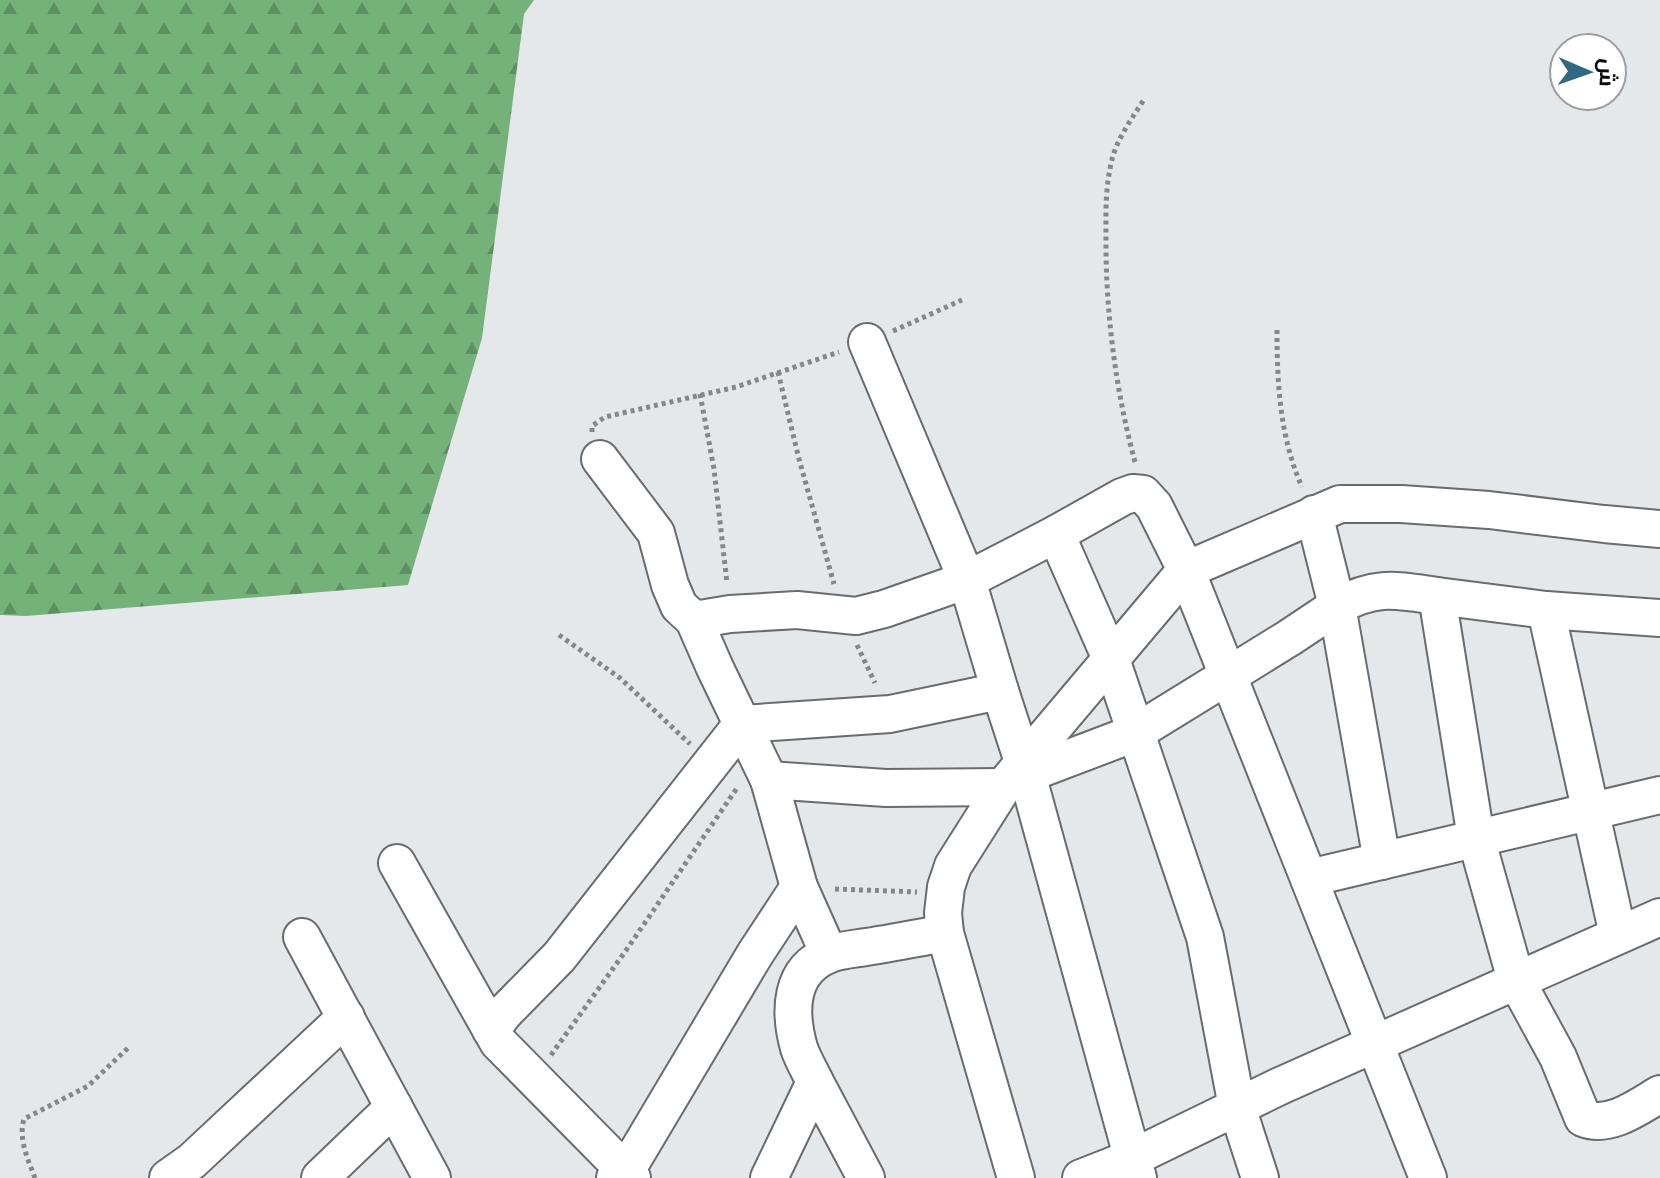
<svg xmlns="http://www.w3.org/2000/svg" width="1660" height="1178" viewBox="0 0 1660 1178" font-family="'PT Sans',Cairo,sans-serif">
	<defs>
		<pattern id="forest-firs" width="22" height="20" patternUnits="userSpaceOnUse" patternTransform="scale(2)"><rect width="22" height="20" fill="#75b27a"/><path d="M5 1l3.5 6h-7zM16 11l3.5 6h-7z" fill="#5e8f62"/></pattern>
	</defs>
	<rect width="100%" height="100%" fill="#e4e8eb"/>
	<polygon fill="url(#forest-firs)" points="0,0 534,0 524,14 482,338 408,585 26,616 0,615"/>
	<g fill="none" stroke-linecap="round" stroke-linejoin="round">
		<g stroke="#696c6f" stroke-width="40">
			<g id="minor">
				<polyline points="600,459 656,533 670,585 679,606 694,620 715,668 769,780 799,887 829,954"/>
				<path d="M1314,514L1337,606C1377,585 1395,590 1437,596L1476,838L1516,980L1558,1057L1583,1118C1609,1129 1638,1107 1660,1094"/>
				<polyline points="1056,534 1111,659 1205,937 1237,1107 1260,1178"/>
				<polyline points="1437,596 1546,610 1660,618"/>
				<polyline points="1546,610 1618,935"/>
				<polyline points="694,620 730,614 797,610 856,616 884,609 967,580 867,342"/>
				<polyline points="1027,774 1135,733 1289,638 1337,606 1382,861"/>
				<polyline points="769,780 886,788 1003,787"/>
				<polyline points="397,863 498,1042 632,1178"/>
				<polyline points="1309,878 1660,795"/>
				<polyline points="302,937 432,1178"/>
				<polyline points="491,1030 504,1013 559,957 742,724 890,714 1000,691"/>
				<polyline points="815,1082 866,1178"/>
				<polyline points="168,1178 192,1161 346,1017"/>
				<polyline points="320,1178 394,1107"/>
				<polyline points="615,1178 626,1171 755,954 799,887"/>
				<path d="M769,1178L815,1082C810,1071 803,1060 799,1048C789,1012 789,969 830,954C840,950 854,949 866,947C892,943 918,938 945,933"/>
				<polyline points="1016,1178 945,933 943,913 946,887 953,866 1003,787 1186,570 1428,1178"/>
				<polyline points="1081,1178 1132,1158 1280,1086 1660,917"/>
				<polyline points="1138,1178 1027,774 1000,691 967,580 1056,534 1122,497 1133,493 1143,494 1154,506 1186,570 1340,504 1401,504 1489,510 1604,524 1660,529"/>
			</g>
		</g>
		<g stroke="#858789" stroke-width="5" stroke-dasharray="4 4" stroke-linecap="butt">
			<path d="M1277,330C1277,384 1280,438 1302,487"/>
			<polyline points="893,331 962,300"/>
			<polyline points="778,372 799,459 834,584"/>
			<polyline points="700,394 714,469 727,583"/>
			<polyline points="592,432 592,426 605,417 736,387 839,352"/>
			<path d="M1135,462C1116,392 1106,315 1106,243C1106,218 1105,193 1110,169C1114,142 1131,120 1145,98"/>
			<polyline points="559,635 620,678 690,744"/>
			<polyline points="857,645 875,683"/>
			<polyline points="835,889 917,892"/>
			<polyline points="551,1055 627,949 737,788"/>
			<path d="M35,1178C28,1160 18,1138 24,1119L88,1086L129,1047"/>
		</g>
		<use href="#minor" stroke="#fff" stroke-width="36"/>
	</g>
	<g transform="translate(1588 72) rotate(92)"><circle r="38" fill="#ffffff" stroke="#9d9e9e" stroke-width="2"/>
	<path d="M0-6L14 30L0 20L-14 30Z" fill="#326883"/>
	<text y="-12" font-size="22" font-weight="bold" text-anchor="middle" fill="#0b0c0d">ش</text>
	</g>
</svg>
